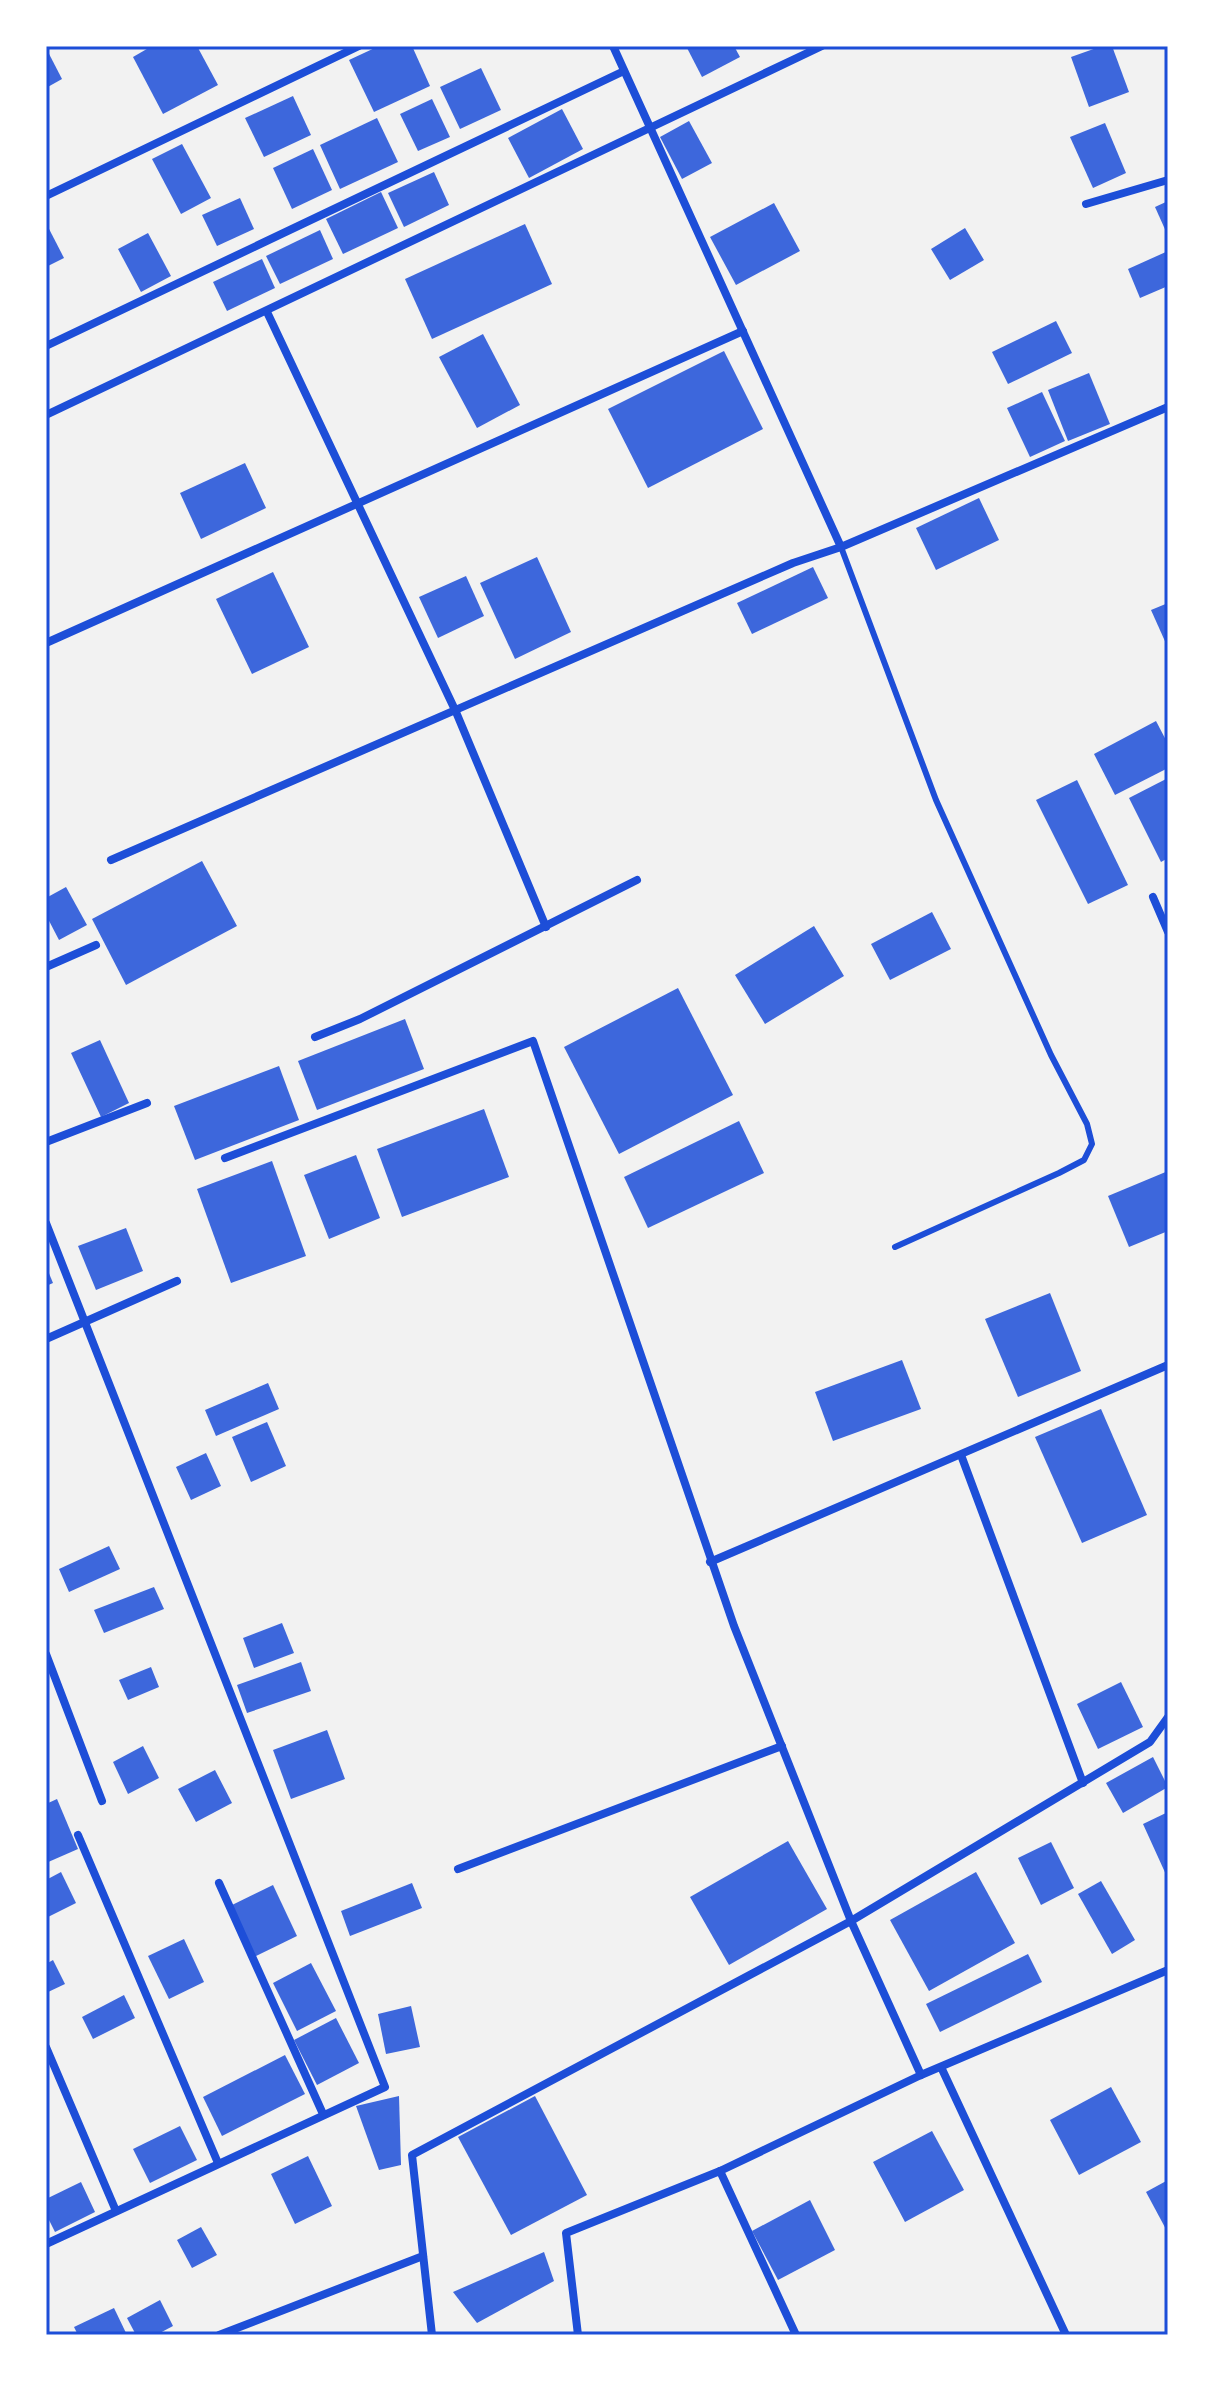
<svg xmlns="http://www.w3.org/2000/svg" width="1214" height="2381" viewBox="0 0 1214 2381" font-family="'Archivo Narrow',sans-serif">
	<rect width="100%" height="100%" fill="#f2f2f2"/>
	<g fill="#3d67dc">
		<polygon points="152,46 197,46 218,85 163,114 133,57"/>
		<polygon points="379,46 412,46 430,86 374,112 349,60"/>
		<polygon points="686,46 734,46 740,57 702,77"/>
		<polygon points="1102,46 1112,46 1129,92 1089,107 1071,57"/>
		<polygon points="46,48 62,79 46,88"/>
		<polygon points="481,68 501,110 460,129 440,87"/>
		<polygon points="293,96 311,135 264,157 245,118"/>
		<polygon points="432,99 450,137 418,151 400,114"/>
		<polygon points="562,109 583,149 529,178 508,138"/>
		<polygon points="377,118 398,162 340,189 320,145"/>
		<polygon points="689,121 712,163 682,179 660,137"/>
		<polygon points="1105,123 1126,173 1093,188 1070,137"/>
		<polygon points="182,144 211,198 181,214 152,159"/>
		<polygon points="313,149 332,190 292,209 273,168"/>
		<polygon points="434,172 449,205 404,227 388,193"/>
		<polygon points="381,192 398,228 343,254 326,219"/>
		<polygon points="240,198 254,229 217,246 202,215"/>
		<polygon points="1168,201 1168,236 1155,207"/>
		<polygon points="774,203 800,251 736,285 710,237"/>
		<polygon points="46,223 64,258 46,267"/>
		<polygon points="525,224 552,284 432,339 405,279"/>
		<polygon points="965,228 984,260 950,280 931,249"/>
		<polygon points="320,230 333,259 280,284 266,256"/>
		<polygon points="148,233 171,276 141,292 118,249"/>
		<polygon points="1168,251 1168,286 1140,298 1128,269"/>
		<polygon points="262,259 275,288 227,311 213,282"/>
		<polygon points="1056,321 1072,353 1008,384 992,352"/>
		<polygon points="483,334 520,405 477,428 439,357"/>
		<polygon points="724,351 763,429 648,488 608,409"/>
		<polygon points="1089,373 1110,424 1068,441 1048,390"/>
		<polygon points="1042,392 1065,441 1030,457 1007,408"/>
		<polygon points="245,463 266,508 201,539 180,493"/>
		<polygon points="979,498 999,540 936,570 916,528"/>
		<polygon points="537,557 571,632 515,659 480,583"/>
		<polygon points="813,567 828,598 752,634 737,603"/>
		<polygon points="273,572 309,647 252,674 216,599"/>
		<polygon points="466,576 484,616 438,638 419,597"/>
		<polygon points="1168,603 1168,648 1151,610"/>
		<polygon points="1156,721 1168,744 1168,768 1115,795 1094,754"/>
		<polygon points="1166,779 1168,858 1161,862 1129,798"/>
		<polygon points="1077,780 1128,885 1088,904 1036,800"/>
		<polygon points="202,861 237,926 126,985 92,919"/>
		<polygon points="66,887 87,925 59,940 46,915 46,898"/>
		<polygon points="932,912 951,949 890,980 871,944"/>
		<polygon points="814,926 844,976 765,1024 735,975"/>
		<polygon points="678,988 733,1095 619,1154 564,1047"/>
		<polygon points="405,1019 424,1069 317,1110 298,1061"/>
		<polygon points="100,1040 129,1103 101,1117 71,1053"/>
		<polygon points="279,1066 299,1120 195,1160 174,1106"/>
		<polygon points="484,1109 509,1177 402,1217 377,1149"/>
		<polygon points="739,1121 764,1173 648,1228 624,1177"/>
		<polygon points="356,1155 380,1218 329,1239 304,1175"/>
		<polygon points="272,1161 306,1256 231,1283 197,1189"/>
		<polygon points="1168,1171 1168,1231 1129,1247 1108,1196"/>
		<polygon points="126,1228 143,1271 96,1290 78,1246"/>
		<polygon points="46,1266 53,1283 46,1286"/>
		<polygon points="1050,1293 1081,1371 1018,1397 985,1319"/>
		<polygon points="902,1360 921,1409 833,1441 815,1392"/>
		<polygon points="268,1383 279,1409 216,1436 205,1410"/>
		<polygon points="1101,1409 1147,1515 1082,1543 1035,1437"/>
		<polygon points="267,1422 286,1466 251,1482 232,1437"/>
		<polygon points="206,1453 221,1486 191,1500 176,1467"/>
		<polygon points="109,1546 120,1569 69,1592 59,1569"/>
		<polygon points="154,1587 164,1609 104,1633 94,1610"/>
		<polygon points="282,1623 294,1653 254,1668 243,1638"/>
		<polygon points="301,1662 311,1691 247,1713 237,1685"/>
		<polygon points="151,1667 159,1687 128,1700 119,1680"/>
		<polygon points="1121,1682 1143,1727 1098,1749 1077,1704"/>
		<polygon points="327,1730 345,1779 291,1799 273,1750"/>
		<polygon points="143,1746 159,1778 128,1794 113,1762"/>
		<polygon points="1153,1757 1168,1787 1123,1813 1106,1783"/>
		<polygon points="215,1770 232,1803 196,1822 178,1789"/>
		<polygon points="57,1799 78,1849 46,1863 46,1804"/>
		<polygon points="1168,1812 1168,1879 1143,1824"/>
		<polygon points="788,1841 827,1909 729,1965 690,1897"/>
		<polygon points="1051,1842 1074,1888 1041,1905 1018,1858"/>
		<polygon points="61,1872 76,1903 46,1918 46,1880"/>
		<polygon points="976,1872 1015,1943 929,1991 890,1920"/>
		<polygon points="1101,1881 1135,1940 1112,1954 1078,1894"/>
		<polygon points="412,1883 422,1908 350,1936 341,1911"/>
		<polygon points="273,1885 297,1936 254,1957 230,1906"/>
		<polygon points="184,1939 204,1982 169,1999 148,1956"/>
		<polygon points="1028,1954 1042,1982 940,2032 926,2004"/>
		<polygon points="53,1960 65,1984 46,1993 46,1964"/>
		<polygon points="311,1963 336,2011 297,2031 273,1983"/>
		<polygon points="124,1995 135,2018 93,2039 82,2017"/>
		<polygon points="411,2006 420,2047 386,2054 378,2014"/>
		<polygon points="336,2018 359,2063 317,2085 294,2040"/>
		<polygon points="285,2055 305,2094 222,2136 203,2097"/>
		<polygon points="1111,2087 1141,2142 1079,2175 1050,2120"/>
		<polygon points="399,2096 401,2165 379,2170 356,2106"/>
		<polygon points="535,2096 587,2195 511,2235 458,2137"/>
		<polygon points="180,2126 197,2160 150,2183 133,2149"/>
		<polygon points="932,2131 964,2190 905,2222 873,2162"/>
		<polygon points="308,2156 332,2206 295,2224 271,2174"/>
		<polygon points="1168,2180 1168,2233 1146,2192"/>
		<polygon points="81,2182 95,2212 55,2232 46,2214 46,2199"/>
		<polygon points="810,2200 835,2250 778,2280 752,2231"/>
		<polygon points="201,2227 217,2255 192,2268 177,2240"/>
		<polygon points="544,2252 554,2281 477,2323 453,2292"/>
		<polygon points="160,2300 173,2326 156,2335 136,2335 127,2318"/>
		<polygon points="114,2308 127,2335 78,2335 74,2327"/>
	</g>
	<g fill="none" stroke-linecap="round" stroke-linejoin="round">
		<polyline stroke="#1d4ed8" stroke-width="6" points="841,547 936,800 1051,1055 1087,1124 1092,1144 1084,1160 1059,1173 895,1247"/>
		<g stroke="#1d4ed8" stroke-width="8">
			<polyline points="613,46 841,547"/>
			<polyline points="46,196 359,46"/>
			<polyline points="1086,204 1168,180"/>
			<polyline points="267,312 456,712 546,927"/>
			<polyline points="46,346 624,71"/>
			<polyline points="46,415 822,46"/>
			<polyline points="46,643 743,331"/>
			<polyline points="111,860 793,563 841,547 1168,407"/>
			<polyline points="1153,897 1168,932"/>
			<polyline points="46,967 96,945"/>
			<polyline points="315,1037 360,1019 637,880"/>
			<polyline points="46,1142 147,1103"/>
			<polyline points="225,1158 533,1041 734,1626 851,1921 921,2075"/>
			<polyline points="46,1223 385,2087 46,2244"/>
			<polyline points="46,1339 177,1281"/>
			<polyline points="961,1455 1083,1783"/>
			<polyline points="710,1562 1168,1365"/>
			<polyline points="46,1654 102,1801"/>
			<polyline points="78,1835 218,2163"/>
			<polyline points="458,1869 782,1746"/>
			<polyline points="219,1883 323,2114"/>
			<polyline points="46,2047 116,2211"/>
			<polyline points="941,2067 1066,2335"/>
			<polyline points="720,2171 796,2335"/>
			<polyline points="219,2335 423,2256"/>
			<polyline points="432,2335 412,2155 851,1921 1150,1742 1168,1717"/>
			<polyline points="578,2335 566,2233 720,2171 921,2075 1168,1970"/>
		</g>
	</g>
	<rect width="1214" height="2381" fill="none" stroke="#ffffff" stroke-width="96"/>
	<rect x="48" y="48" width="1118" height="2285" fill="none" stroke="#1d4ed8" stroke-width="3"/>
</svg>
